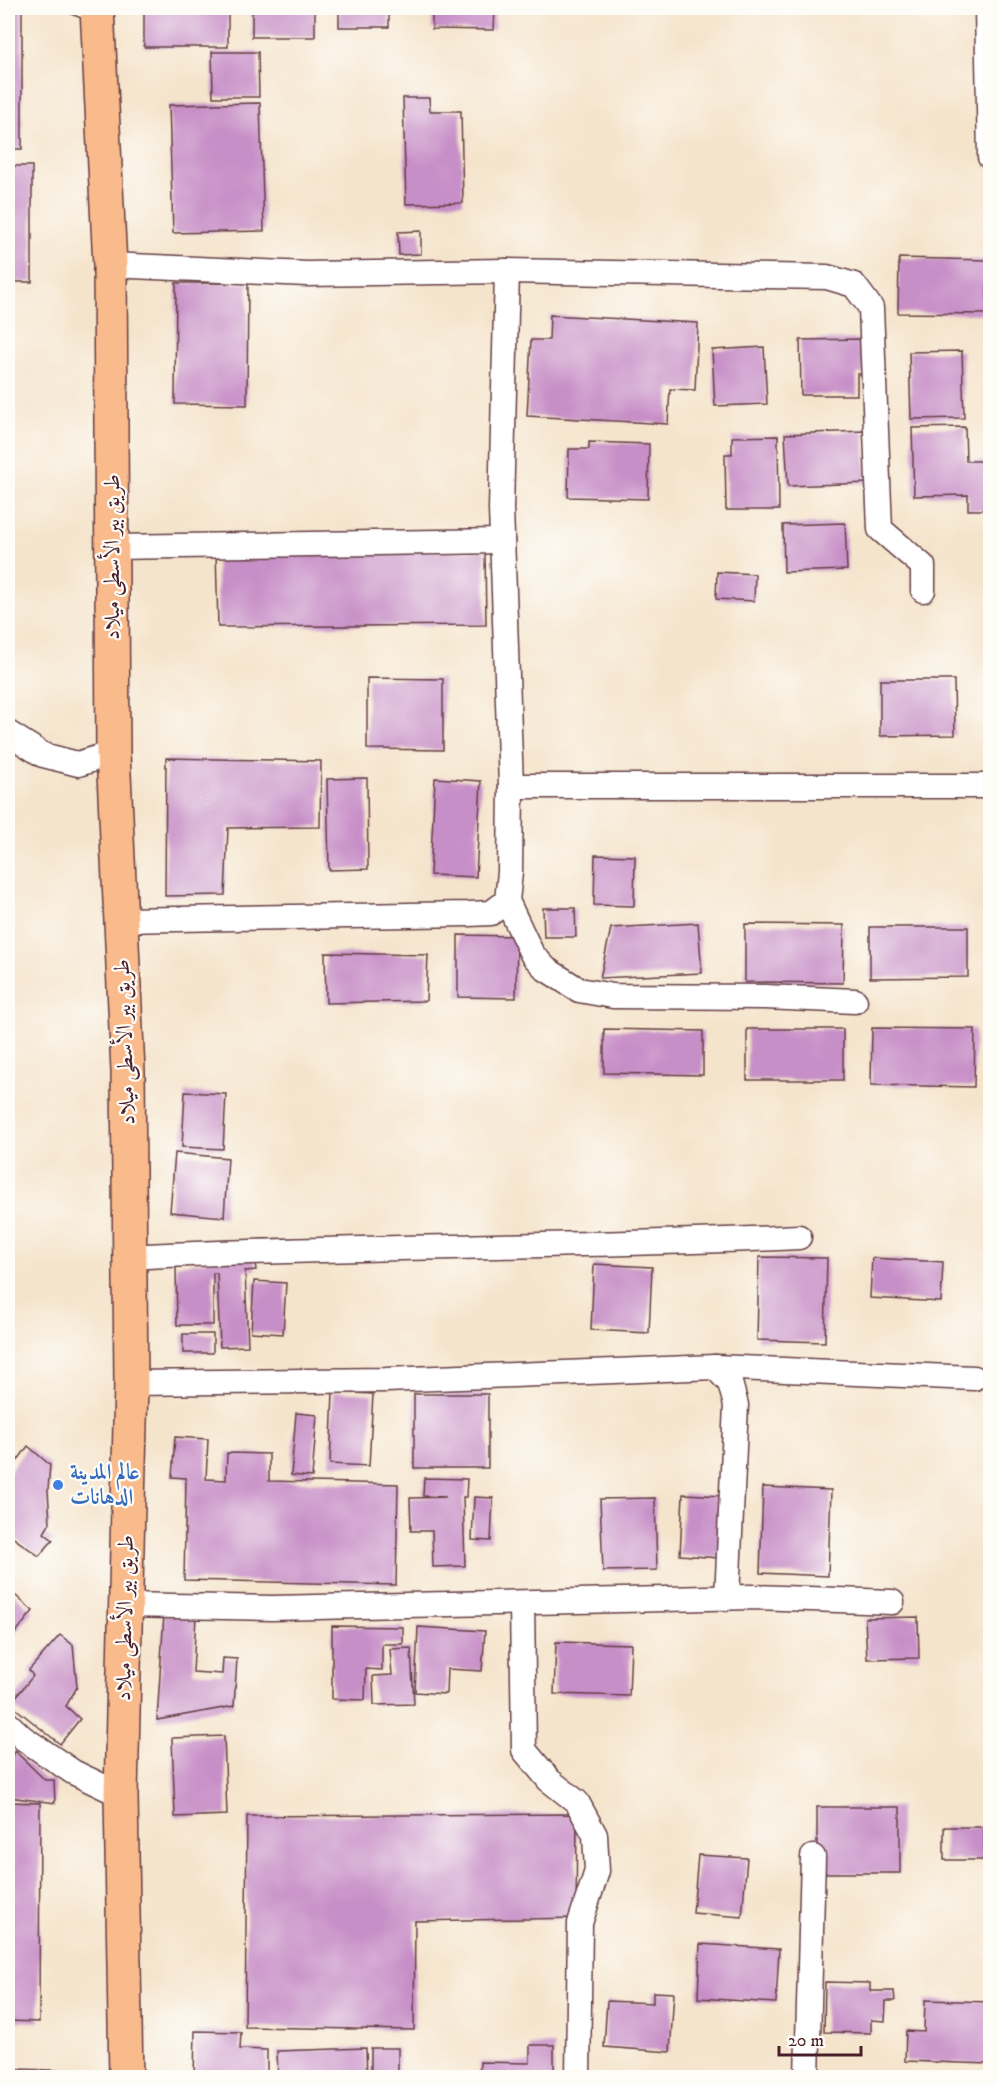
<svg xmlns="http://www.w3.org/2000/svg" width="998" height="2085" viewBox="0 0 998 2085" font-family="'IM FELL DW Pica',Amiri,serif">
	<rect width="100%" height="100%" fill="#fdfcf7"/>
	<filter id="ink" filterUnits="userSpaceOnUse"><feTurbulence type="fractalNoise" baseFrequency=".0167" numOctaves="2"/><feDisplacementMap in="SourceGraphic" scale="12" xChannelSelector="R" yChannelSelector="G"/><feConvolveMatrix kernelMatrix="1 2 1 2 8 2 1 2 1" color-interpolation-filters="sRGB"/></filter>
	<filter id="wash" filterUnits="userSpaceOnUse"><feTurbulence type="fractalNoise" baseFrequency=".008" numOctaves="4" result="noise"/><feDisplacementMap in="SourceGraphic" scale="24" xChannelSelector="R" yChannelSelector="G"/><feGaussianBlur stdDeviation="1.35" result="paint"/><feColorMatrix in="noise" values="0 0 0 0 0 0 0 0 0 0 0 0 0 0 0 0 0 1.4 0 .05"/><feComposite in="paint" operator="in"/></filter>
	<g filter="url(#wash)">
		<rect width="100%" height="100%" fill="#f5e4cc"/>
		<g id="blocks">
			<g fill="#c78fc7">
				<rect x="8" y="8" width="14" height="141"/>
				<rect x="144" y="8" width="84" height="39"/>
				<rect x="252" y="8" width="63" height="29"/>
				<rect x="339" y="8" width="50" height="19"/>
				<polygon points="432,8 495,8 494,30 432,29"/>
				<polygon points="212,52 258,52 259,97 213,97"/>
				<polygon points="403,98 429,98 430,111 461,111 463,203 406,204"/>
				<polygon points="260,103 264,231 173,233 169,105"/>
				<rect x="8" y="166" width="24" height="116"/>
				<polygon points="421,231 421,254 399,255 398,232"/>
				<polygon points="899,258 987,260 987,314 898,313"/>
				<polygon points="176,283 248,283 247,405 175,404"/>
				<polygon points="550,315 698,323 695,390 670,389 668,424 527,416 531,340 549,340"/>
				<polygon points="864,339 865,374 857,374 857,395 801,395 800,340"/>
				<polygon points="764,347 767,404 715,406 712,350"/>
				<polygon points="962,351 964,418 911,419 909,352"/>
				<polygon points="965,427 966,461 989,461 990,510 968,510 968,495 914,496 912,428"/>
				<polygon points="864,431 867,483 788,486 785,434"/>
				<polygon points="778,436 779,510 726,510 725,454 732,454 732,437"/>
				<polygon points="589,442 649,444 648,499 568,497 569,449 589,449"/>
				<polygon points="845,523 847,570 784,572 783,525"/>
				<polygon points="216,551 485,551 486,625 218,627"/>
				<polygon points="717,572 755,574 754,601 716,599"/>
				<polygon points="367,678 443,679 443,750 367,749"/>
				<polygon points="880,680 954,680 955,735 880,736"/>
				<polygon points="166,758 321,761 320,827 228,828 225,895 165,896"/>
				<polygon points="367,778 368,869 329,870 327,779"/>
				<polygon points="435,778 481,781 476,877 430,875"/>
				<polygon points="595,855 635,856 634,906 594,905"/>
				<polygon points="543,908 575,908 576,937 544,937"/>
				<polygon points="698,923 702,973 600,978 611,928"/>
				<polygon points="745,924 844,925 843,983 745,982"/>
				<polygon points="870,927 968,927 968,977 870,978"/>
				<polygon points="458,935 517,936 516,998 458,997"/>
				<polygon points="325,953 428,955 426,1001 326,1003"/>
				<polygon points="872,1028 975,1029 974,1087 871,1085"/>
				<polygon points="604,1029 703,1031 703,1075 604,1073"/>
				<rect x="747" y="1029" width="96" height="51"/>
				<polygon points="185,1092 226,1094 223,1149 182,1147"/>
				<polygon points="175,1153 228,1158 224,1217 170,1212"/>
				<polygon points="254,1255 256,1270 245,1271 248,1346 220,1347 217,1273 213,1273 213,1325 177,1325 176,1265"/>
				<polygon points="759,1257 827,1258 825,1342 757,1340"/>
				<polygon points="872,1258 943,1262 941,1302 870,1298"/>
				<polygon points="594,1264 652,1267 649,1333 591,1330"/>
				<polygon points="254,1281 286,1283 283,1334 251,1332"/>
				<rect x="183" y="1334" width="30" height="19"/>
				<polygon points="333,1392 373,1394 369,1466 330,1464"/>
				<rect x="414" y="1394" width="74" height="74"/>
				<polygon points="296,1413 317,1415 312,1477 291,1475"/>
				<polygon points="175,1437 208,1439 206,1479 226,1480 227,1453 269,1454 269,1481 398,1484 396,1585 184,1580 186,1478 172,1477"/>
				<polygon points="28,1446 50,1465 48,1490 50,1523 44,1533 53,1540 39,1556 8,1534 8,1474"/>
				<polygon points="424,1478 467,1479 466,1497 463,1497 465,1566 433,1567 432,1531 411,1531 410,1498 446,1497 423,1496"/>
				<polygon points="763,1487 831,1490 828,1576 760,1573"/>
				<polygon points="683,1494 723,1496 719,1558 680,1555"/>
				<polygon points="474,1497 493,1498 491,1541 472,1540"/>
				<polygon points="655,1498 657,1570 603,1571 600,1499"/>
				<polygon points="8,1589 33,1611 8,1642"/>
				<polygon points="164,1614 196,1616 193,1672 222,1674 223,1658 237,1659 234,1706 157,1720"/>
				<polygon points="918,1617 919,1658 867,1659 865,1618"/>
				<polygon points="332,1626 403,1627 403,1644 382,1644 382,1670 366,1669 365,1700 332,1699"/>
				<polygon points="418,1627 485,1631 482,1671 447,1669 446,1694 415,1692"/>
				<polygon points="60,1635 73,1645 77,1687 66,1706 80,1719 60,1744 10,1704 33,1676 29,1670"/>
				<polygon points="556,1642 631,1644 629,1696 554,1694"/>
				<polygon points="411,1648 414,1704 374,1705 373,1676 392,1675 390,1649"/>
				<polygon points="224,1736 227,1815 175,1817 172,1738"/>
				<polygon points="15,1751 45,1780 54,1780 55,1803 8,1797 8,1771"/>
				<polygon points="8,1802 40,1803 39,2022 8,2021"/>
				<rect x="817" y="1807" width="83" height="66"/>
				<polygon points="577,1814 576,1918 415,1921 414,2030 245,2027 247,1816"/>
				<rect x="944" y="1827" width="40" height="33"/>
				<polygon points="698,1855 747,1858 742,1917 693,1913"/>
				<polygon points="700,1944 779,1949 776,2003 698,1998"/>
				<polygon points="825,1982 870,1983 870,1991 894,1991 895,2001 886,2001 885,2021 871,2020 871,2033 824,2032"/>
				<polygon points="653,1992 674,1993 670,2052 604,2047 607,2001 653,2003"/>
				<polygon points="925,2000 990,2002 990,2064 905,2061 906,2031 924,2032"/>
				<polygon points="195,2031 241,2032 240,2049 267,2050 267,2078 194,2078"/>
				<polygon points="530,2045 554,2045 554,2078 479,2078 480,2062 530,2063"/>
				<polygon points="366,2048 367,2078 278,2078 277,2051"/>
				<rect x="371" y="2048" width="27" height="30"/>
				<polygon points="16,2069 82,2071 82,2078 16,2078"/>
				<polygon points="467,2073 467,2078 417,2078 417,2074"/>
			</g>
		</g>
	</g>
	<g filter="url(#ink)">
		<use href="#blocks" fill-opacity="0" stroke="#643d43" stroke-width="1.5"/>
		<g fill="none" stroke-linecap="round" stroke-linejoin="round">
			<g stroke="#643d43" stroke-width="15">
				<polyline id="lane" points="74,8 95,16"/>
			</g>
			<g stroke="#643d43" stroke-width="27">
				<g id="street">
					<polyline points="987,8 990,157"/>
					<polyline points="110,265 307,274 507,271 827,277 854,285 871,308 880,529 923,566 923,590"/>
					<polyline points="112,547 502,541"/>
					<polyline points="8,733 43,755 78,764 113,753"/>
					<polyline points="511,786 990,786"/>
					<polyline points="507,901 532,954 546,969 579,990 613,996 765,997 855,1001"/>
					<polyline points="121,920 469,914 491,913 507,901 510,872 511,786 501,509 507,271"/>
					<path d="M128,1257C352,1245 576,1248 799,1237"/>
					<polyline points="715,1367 730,1383 736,1405 727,1598"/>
					<polyline points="131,1383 386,1380 715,1367 974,1378"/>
					<polyline points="522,1603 524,1750 549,1780 577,1802 595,1835 597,1871 580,1923 578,2078"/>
					<polyline points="124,1605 272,1608 752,1597 892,1602"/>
					<polyline points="8,1724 23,1738 73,1772 121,1795"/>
					<polyline points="807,2078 813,1857"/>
				</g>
			</g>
			<g stroke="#643d43" stroke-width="36">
				<polyline id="primary" points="97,8 110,265 113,753 128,1071 131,1383 121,1795 126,2078"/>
			</g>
			<use href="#lane" stroke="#fff" stroke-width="12"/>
			<use href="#street" stroke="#fff" stroke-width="24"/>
			<use href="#primary" stroke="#fabb8c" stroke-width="33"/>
		</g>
	</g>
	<circle fill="#3f7fe0" stroke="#fdfcf7" stroke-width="2" cx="58" cy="1485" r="6"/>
	<g text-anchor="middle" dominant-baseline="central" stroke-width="4.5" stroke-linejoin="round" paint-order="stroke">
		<g font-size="22" fill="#4a1f2b" stroke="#fdfcf7">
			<text transform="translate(112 557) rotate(-90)">طريق بير الأسطى ميلاد</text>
			<text transform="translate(125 1042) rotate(-92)">طريق بير الأسطى ميلاد</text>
			<text transform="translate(125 1618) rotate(-89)">طريق بير الأسطى ميلاد</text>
		</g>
		<g font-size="22" font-weight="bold" fill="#366cbe" stroke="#fdfcf7" text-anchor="start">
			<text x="70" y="1472">عالم المدينة<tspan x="70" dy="25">الدهانات</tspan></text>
		</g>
	</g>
	<rect width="998" height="2085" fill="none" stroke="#fdfcf7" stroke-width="30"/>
	<path d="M779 2046v9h82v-9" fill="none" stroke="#4a1f2b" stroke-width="3"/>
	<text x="788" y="2046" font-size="18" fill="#4a1f2b" stroke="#fdfcf7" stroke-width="4.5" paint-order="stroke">20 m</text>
</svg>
